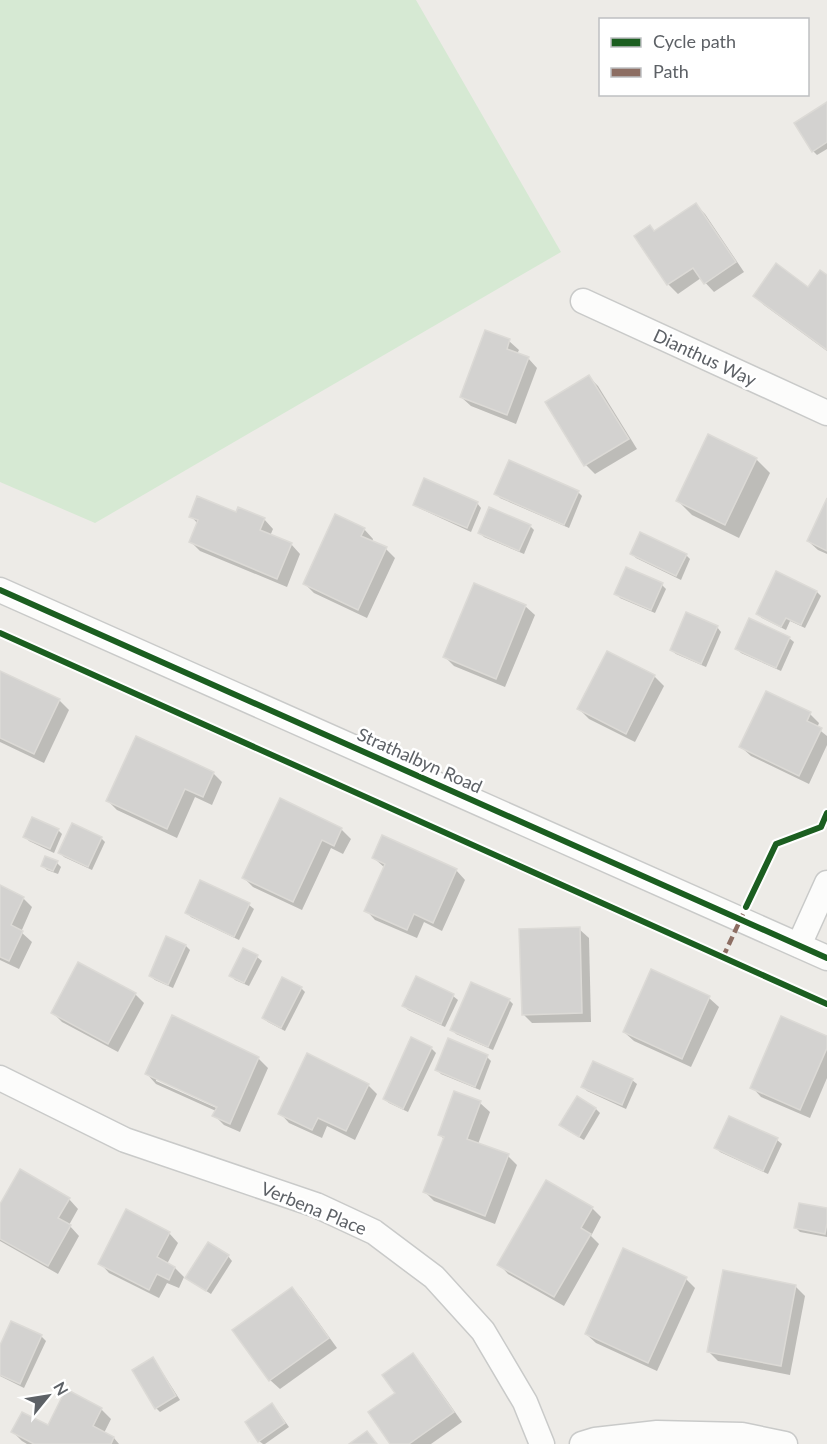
<svg xmlns="http://www.w3.org/2000/svg" width="827" height="1444" viewBox="0 0 827 1444" font-family="Lato,sans-serif">
	<rect width="100%" height="100%" fill="#edebe7"/>
	<polygon fill="#d6e9d3" points="0,0 416,0 561,252 95,523 0,482"/>
	<g fill="#0003" fill-rule="evenodd">
		<polygon points="827,104 827,149 817,155 813,151"/>
		<polygon points="696,205 705,214 744,272 714,292 701,278 678,294 668,284 636,236 650,227 655,232"/>
		<polygon points="827,277 827,351 764,305 755,296 808,289"/>
		<polygon points="509,341 519,350 517,354 528,358 537,368 516,424 471,406 461,397"/>
		<polygon points="589,377 598,386 637,449 595,474 586,465 547,403"/>
		<polygon points="756,459 770,473 739,538 692,515 678,501"/>
		<polygon points="578,492 582,496 569,528 500,498 496,493"/>
		<polygon points="827,502 827,554 818,550 808,541"/>
		<polygon points="477,503 481,508 471,532 419,508 414,504"/>
		<polygon points="237,514 264,519 273,529 270,536 291,544 300,554 287,587 200,551 191,542 198,524 191,516"/>
		<polygon points="530,526 534,530 524,554 484,537 480,533"/>
		<polygon points="364,529 373,539 372,542 386,549 395,558 367,618 314,593 305,584"/>
		<polygon points="632,554 686,555 690,559 681,580 636,558"/>
		<polygon points="662,585 666,589 655,613 620,598 616,593"/>
		<polygon points="817,592 821,596 805,628 790,621 786,630 762,618 757,614"/>
		<polygon points="525,606 535,615 505,687 454,666 445,657"/>
		<polygon points="717,627 721,632 706,667 676,654 671,650"/>
		<polygon points="789,638 794,642 781,671 741,653 737,649"/>
		<polygon points="0,672 59,700 69,710 44,763 0,742"/>
		<polygon points="654,676 664,686 635,742 589,719 579,709"/>
		<polygon points="810,714 819,723 817,728 827,736 827,745 809,784 751,756 741,747"/>
		<polygon points="213,773 222,782 212,805 195,797 177,838 117,810 108,801"/>
		<polygon points="341,829 351,839 343,854 331,848 302,910 253,887 243,877"/>
		<polygon points="58,830 62,834 54,853 29,841 25,837"/>
		<polygon points="101,838 105,842 92,870 64,857 60,853"/>
		<polygon points="374,858 456,870 465,880 442,931 424,922 417,938 375,920 366,910 385,868"/>
		<polygon points="57,863 61,867 58,874 47,870 42,865"/>
		<polygon points="0,887 23,898 32,907 21,932 32,942 19,969 0,960"/>
		<polygon points="249,905 254,909 239,940 191,917 187,913"/>
		<polygon points="579,929 589,938 591,1022 532,1023 523,1014"/>
		<polygon points="167,938 186,946 190,950 173,988 155,980 150,976"/>
		<polygon points="244,950 257,957 262,961 249,986 235,980 231,975"/>
		<polygon points="417,978 453,996 458,1000 445,1027 408,1010 404,1006"/>
		<polygon points="301,988 305,992 285,1031 268,1022 263,1018"/>
		<polygon points="135,994 144,1003 118,1052 62,1022 53,1013"/>
		<polygon points="709,998 719,1007 691,1067 634,1041 624,1032"/>
		<polygon points="509,1000 513,1004 493,1050 456,1034 452,1029"/>
		<polygon points="827,1038 827,1078 810,1118 761,1097 752,1087"/>
		<polygon points="412,1039 431,1048 436,1053 408,1112 389,1103 384,1099"/>
		<polygon points="487,1057 491,1061 480,1090 441,1074 437,1070"/>
		<path d="M258,1058L268,1068L240,1132L224,1125L214,1115L216,1111L156,1084L147,1074ZM156,1078L224,1109L223,1111L156,1081Z"/>
		<polygon points="632,1080 637,1084 626,1109 587,1091 583,1087"/>
		<polygon points="368,1085 377,1094 355,1140 327,1126 322,1138 289,1123 280,1113"/>
		<polygon points="455,1093 480,1103 490,1112 478,1144 508,1156 517,1165 495,1224 434,1201 425,1192 445,1140 439,1134"/>
		<polygon points="577,1098 596,1109 600,1113 584,1140 565,1129 561,1125"/>
		<polygon points="730,1118 777,1140 782,1144 768,1174 720,1152 716,1147"/>
		<polygon points="69,1199 78,1209 69,1225 79,1236 58,1274 0,1241 0,1207"/>
		<polygon points="592,1208 601,1217 591,1236 599,1244 564,1306 508,1274 499,1264"/>
		<polygon points="827,1210 827,1237 800,1232 796,1228"/>
		<polygon points="169,1233 178,1243 167,1264 175,1268 184,1277 179,1288 167,1283 159,1298 109,1273 100,1263"/>
		<polygon points="228,1256 232,1261 211,1294 192,1282 187,1278"/>
		<polygon points="686,1279 695,1288 657,1371 596,1343 586,1334"/>
		<polygon points="795,1286 805,1296 790,1375 718,1361 709,1352"/>
		<polygon points="292,1289 301,1298 337,1348 280,1389 270,1380 234,1331"/>
		<polygon points="12,1323 41,1336 46,1341 24,1388 0,1376 0,1349"/>
		<polygon points="413,1355 422,1365 462,1422 431,1444 392,1444 398,1394"/>
		<polygon points="153,1359 157,1364 180,1400 160,1412 156,1408"/>
		<polygon points="101,1409 111,1419 104,1433 114,1438 119,1444 27,1444 22,1441 13,1432 48,1427"/>
		<polygon points="276,1409 289,1427 265,1444 263,1444 259,1441"/>
	</g>
	<g fill="#d3d2d0" stroke="#dcdad6" stroke-width="1.5">
		<polygon points="827,102 827,142 812,152 794,123"/>
		<polygon points="696,203 736,262 704,284 693,268 667,285 634,236 650,225 654,231"/>
		<polygon points="776,263 808,287 820,270 827,275 827,350 753,296"/>
		<polygon points="485,330 510,339 507,349 529,357 507,415 460,397"/>
		<polygon points="589,375 629,439 584,466 545,402"/>
		<polygon points="708,434 757,458 725,525 676,501"/>
		<polygon points="509,460 579,491 564,525 494,494"/>
		<polygon points="424,478 478,502 467,528 413,505"/>
		<polygon points="197,496 236,512 238,507 265,518 260,530 292,543 277,579 189,542 198,520 189,517"/>
		<polygon points="827,498 827,551 807,541"/>
		<polygon points="489,507 531,525 519,551 478,533"/>
		<polygon points="335,514 365,528 361,536 387,547 358,610 303,584"/>
		<polygon points="640,532 687,554 676,576 630,554"/>
		<polygon points="626,567 663,583 651,610 614,594"/>
		<polygon points="776,571 817,591 801,625 786,618 781,627 756,614"/>
		<polygon points="474,583 526,605 496,679 443,657"/>
		<polygon points="686,612 718,626 701,664 670,650"/>
		<polygon points="749,618 790,637 776,668 735,649"/>
		<polygon points="607,651 655,675 626,734 577,709"/>
		<polygon points="0,671 60,699 34,754 0,738"/>
		<polygon points="766,691 811,712 807,721 822,728 799,776 739,747"/>
		<polygon points="136,736 214,772 203,797 185,789 167,829 106,801"/>
		<polygon points="280,798 342,828 334,846 322,840 293,902 242,878"/>
		<polygon points="32,817 59,829 50,849 23,837"/>
		<polygon points="72,823 102,837 88,867 58,853"/>
		<polygon points="382,835 457,869 433,923 414,914 407,930 364,911 385,864 372,858"/>
		<polygon points="45,856 58,861 53,871 41,866"/>
		<polygon points="200,880 250,903 234,937 185,913"/>
		<polygon points="0,885 24,897 11,925 23,931 9,961 0,957"/>
		<polygon points="580,927 582,1013 522,1015 519,929"/>
		<polygon points="166,936 186,945 168,985 149,976"/>
		<polygon points="243,948 258,955 244,983 229,976"/>
		<polygon points="78,962 136,993 108,1044 51,1013"/>
		<polygon points="651,969 710,996 682,1059 623,1032"/>
		<polygon points="416,976 454,994 441,1024 402,1006"/>
		<polygon points="282,977 302,987 281,1028 262,1018"/>
		<polygon points="471,982 510,999 488,1047 450,1030"/>
		<polygon points="172,1015 259,1057 230,1124 212,1116 217,1107 145,1074"/>
		<polygon points="781,1016 827,1036 827,1048 800,1110 750,1088"/>
		<polygon points="411,1037 432,1047 403,1109 383,1099"/>
		<polygon points="448,1038 488,1055 475,1087 435,1070"/>
		<polygon points="307,1053 369,1084 346,1131 318,1118 312,1130 278,1114"/>
		<polygon points="593,1061 633,1079 622,1105 581,1087"/>
		<polygon points="454,1091 481,1101 467,1139 509,1154 485,1216 423,1192 444,1137 438,1135"/>
		<polygon points="577,1096 596,1108 579,1137 559,1125"/>
		<polygon points="729,1116 778,1138 763,1171 714,1148"/>
		<polygon points="20,1169 70,1198 58,1218 71,1225 48,1266 0,1239 0,1204"/>
		<polygon points="546,1180 593,1207 581,1228 591,1234 554,1297 497,1265"/>
		<polygon points="799,1203 827,1208 827,1223 825,1234 794,1228"/>
		<polygon points="126,1209 170,1232 157,1257 175,1267 169,1280 157,1274 149,1290 98,1264"/>
		<polygon points="208,1242 229,1255 206,1291 185,1278"/>
		<polygon points="623,1248 687,1277 648,1363 585,1334"/>
		<polygon points="723,1270 796,1285 781,1366 707,1352"/>
		<polygon points="292,1287 329,1338 269,1381 232,1330"/>
		<polygon points="11,1321 42,1335 20,1384 0,1375 0,1345"/>
		<polygon points="413,1353 454,1412 409,1444 390,1444 368,1412 395,1393 382,1375"/>
		<polygon points="153,1357 176,1396 155,1409 132,1370"/>
		<polygon points="66,1389 102,1408 93,1426 114,1437 111,1444 34,1444 11,1432 22,1412 48,1425"/>
		<polygon points="272,1403 285,1423 258,1442 245,1422"/>
		<polygon points="367,1431 377,1444 349,1444"/>
	</g>
	<g fill="none" stroke-linecap="round" stroke-linejoin="round">
		<g stroke="#c9cac9" stroke-width="27">
			<g id="minor">
				<polyline points="583,301 827,413"/>
				<polyline points="0,590 827,958"/>
				<polyline points="799,945 827,883"/>
				<polyline points="0,1078 125,1140 316,1205 374,1232 434,1277 483,1331 525,1402 542,1444"/>
				<polyline points="582,1444 595,1440 657,1433 742,1435 785,1444"/>
			</g>
		</g>
		<use href="#minor" stroke="#fcfcfb" stroke-width="24"/>
		<polyline stroke="#8d6e63" stroke-width="4.5" stroke-dasharray="9 4.5" stroke-linecap="butt" points="723,957 743,914"/>
		<g stroke="#fff" stroke-width="10">
			<g id="cycleway">
				<polyline points="0,590 827,958"/>
				<polyline points="0,633 827,1004"/>
				<polyline points="746,907 776,844 821,827 827,813"/>
			</g>
		</g>
		<use href="#cycleway" stroke="#1b5e20" stroke-width="6"/>
	</g>
	<g text-anchor="middle" dominant-baseline="central" stroke-width="5" stroke-linejoin="round" paint-order="stroke">
		<g font-size="18" fill="#5d6166" stroke="#fff">
			<text transform="translate(705 357) rotate(25)">Dianthus Way</text>
			<text transform="translate(420 760) rotate(24)">Strathalbyn Road</text>
			<text transform="translate(314 1208) rotate(22)">Verbena Place</text>
		</g>
	</g>
	<rect x="599" y="18" width="210" height="78" fill="#ffffff" stroke="#bec0c2" stroke-width="1.5"/>
	<rect x="611" y="38" width="30" height="9" fill="#1b5e20" stroke="#bec0c2" stroke-width="1.5"/>
	<text x="653" y="48" font-size="18" fill="#5d6166">Cycle path</text>
	<rect x="611" y="68" width="30" height="9" fill="#8d6e63" stroke="#bec0c2" stroke-width="1.5"/>
	<text x="653" y="78" font-size="18" fill="#5d6166">Path</text>
	<g transform="translate(48 1396) rotate(60)" stroke="#ffffff" stroke-width="4.5" paint-order="stroke">
	<path d="M0-4.5L10 22L0 15L-10 22Z" fill="#5d6166"/>
	<text y="-9" font-size="16" font-weight="bold" text-anchor="middle" fill="#5d6166">N</text>
	</g>
</svg>
